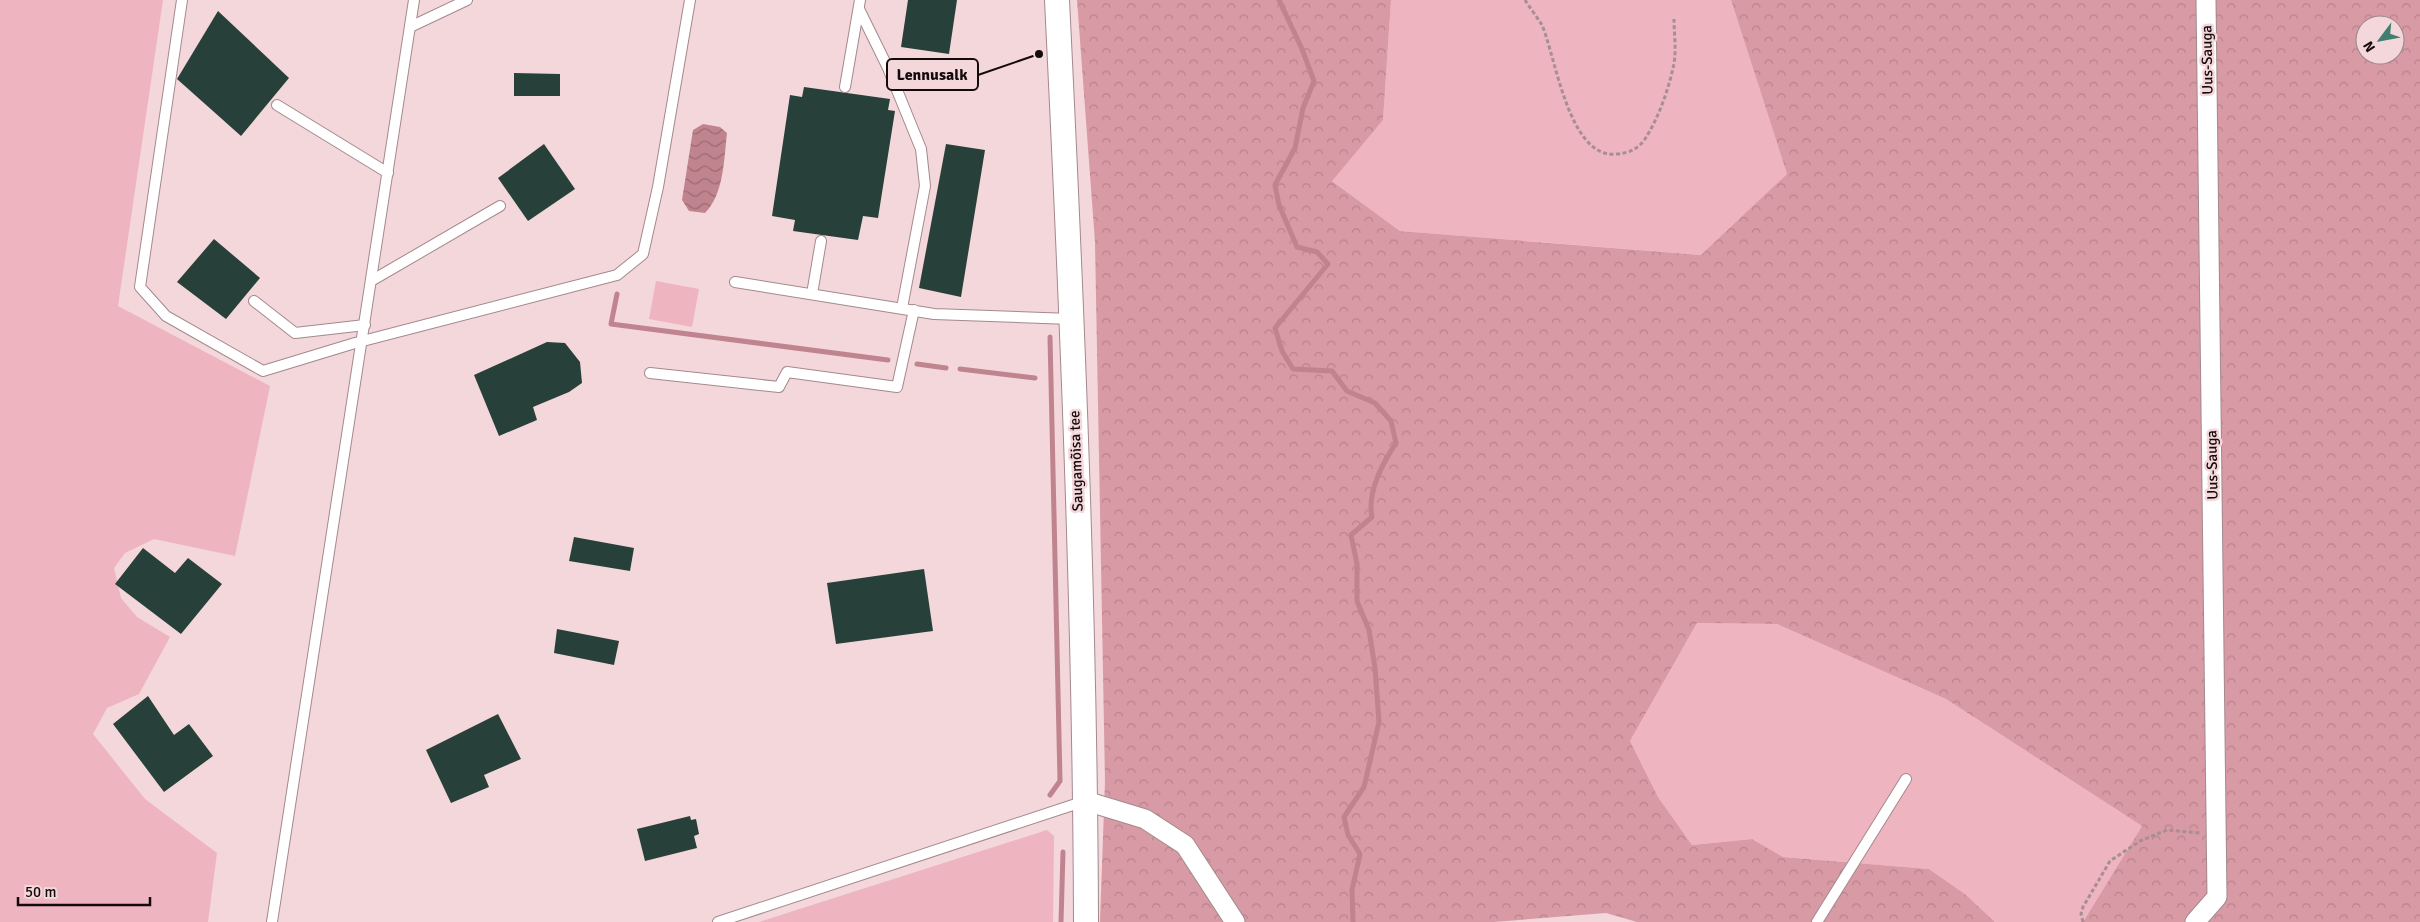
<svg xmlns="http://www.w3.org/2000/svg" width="2420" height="922" viewBox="0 0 2420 922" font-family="Signika,sans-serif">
	<defs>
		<pattern id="forest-crowns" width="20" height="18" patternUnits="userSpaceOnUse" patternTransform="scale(1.25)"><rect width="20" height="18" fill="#d89aa5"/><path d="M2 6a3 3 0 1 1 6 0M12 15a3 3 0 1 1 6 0" fill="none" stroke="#b8838d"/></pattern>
		<pattern id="water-waves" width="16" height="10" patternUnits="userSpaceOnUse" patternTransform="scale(1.25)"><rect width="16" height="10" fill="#c0848f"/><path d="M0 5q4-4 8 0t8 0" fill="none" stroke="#9b6a73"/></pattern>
	</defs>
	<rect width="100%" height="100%" fill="#f4d7db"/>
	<g fill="#eeb4bf">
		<polygon points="0,0 163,0 118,306 270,386 235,556 154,539 125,553 114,568 121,598 137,617 170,637 139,694 107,708 93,734 145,799 217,853 208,922 0,922"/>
		<polygon points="1391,0 1731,0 1787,174 1702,255 1400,231 1331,180 1383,120"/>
		<polygon points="656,281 699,289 692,327 649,319"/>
		<polygon points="1697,623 1777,624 1946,699 2142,826 2083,922 1995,922 1965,894 1929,869 1783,857 1752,839 1692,845 1658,797 1630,741"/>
		<polygon points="1047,830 1054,836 1053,922 759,922"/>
	</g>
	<path fill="url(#forest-crowns)" fill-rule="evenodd" d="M1077,0H1391L1383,120L1332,181L1400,231L1701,255L1787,174L1731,0H2420V922H2083L2142,826L1946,699L1777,624L1697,623L1630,741L1658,797L1692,845L1752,839L1783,857L1929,869L1965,894L1995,922H1637L1606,913L1494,922H1100L1105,781L1095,242ZM2365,25H2395V55H2365Z"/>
	<path fill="url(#water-waves)" d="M703,124L720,127L727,133C724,159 724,194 705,213L689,211L682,200L693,130Z"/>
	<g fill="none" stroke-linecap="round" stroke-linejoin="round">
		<g stroke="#c0848f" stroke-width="5">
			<path d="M1279,0L1302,49L1314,81L1303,108L1295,148L1275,185L1279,205L1297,247L1317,252L1328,264L1275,328L1282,351L1293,369L1332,371L1347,391L1375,403L1391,421L1396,443C1382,464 1367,492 1372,517L1351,535L1357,564V601L1369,630L1375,668L1379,722L1364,787L1344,817L1348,835L1360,854L1352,890L1353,922"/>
			<polyline points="617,294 611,324 888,360"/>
			<polyline points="1050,337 1060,781 1050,795"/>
			<polyline points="917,364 946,368"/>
			<polyline points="960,369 1035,378"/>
			<polyline points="1061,922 1063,852"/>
		</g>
	</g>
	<g fill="#274039">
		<polygon points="908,0 957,0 949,54 901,47"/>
		<polygon points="218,11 289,78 241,136 177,79"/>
		<polygon points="514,73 560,74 560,96 514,96"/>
		<polygon points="804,87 890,99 888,110 895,111 878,218 863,216 858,240 793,231 795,220 772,216 790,95 802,97"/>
		<polygon points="544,144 575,189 528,221 498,178"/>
		<polygon points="946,144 985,150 961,297 919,288"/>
		<polygon points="214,239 260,278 226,319 177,282"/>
		<polygon points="547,342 565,343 580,362 582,383 569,392 533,407 537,420 499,436 474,375"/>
		<polygon points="574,537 634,548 630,571 569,561"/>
		<polygon points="143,548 175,573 188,558 222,584 181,634 115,584"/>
		<polygon points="924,569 933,631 836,644 827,583"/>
		<polygon points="557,629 619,641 614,665 554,653"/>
		<polygon points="148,696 174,735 189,724 213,756 164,792 113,724"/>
		<polygon points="498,714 521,759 484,775 489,787 451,803 426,750"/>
		<polygon points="690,816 691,820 696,819 699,834 694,836 697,848 645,861 637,829"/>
	</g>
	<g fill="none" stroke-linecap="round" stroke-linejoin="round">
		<g stroke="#a3898d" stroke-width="12">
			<g id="service">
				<polyline points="182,0 140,287 166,316 263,371 355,343 617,275 643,254 658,187 690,0"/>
				<polyline points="859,9 888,68 921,149 925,186 902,308"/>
				<polyline points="410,27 467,0"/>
				<polyline points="845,87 860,0"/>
				<polyline points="277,105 388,173"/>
				<polyline points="371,281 500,206"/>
				<polyline points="735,282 934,314 1071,319"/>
				<polyline points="812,294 821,241"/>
				<polyline points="254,301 295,333 365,325"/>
				<polyline points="650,373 779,387 787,372 897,387 914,310"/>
				<polyline points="272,922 414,0"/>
				<polyline points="718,922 1085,801"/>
				<polyline points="1817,922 1906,779"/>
			</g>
		</g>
		<g stroke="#a3898d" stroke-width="21">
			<g id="minor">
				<polyline points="1086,801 1145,819 1185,845 1235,922"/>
				<polyline points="2195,922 2217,897 2206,0"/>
			</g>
		</g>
		<g stroke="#a3898d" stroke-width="26">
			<path id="tertiary" d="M1057,0C1072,307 1085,615 1086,922"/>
		</g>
		<g stroke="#a58f92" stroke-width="3" stroke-dasharray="4 2.5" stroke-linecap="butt">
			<path d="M1525,0C1530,8 1537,17 1542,25C1556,58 1569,160 1617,154C1629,153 1638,149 1645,139C1658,119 1668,91 1673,68C1677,53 1674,34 1674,19"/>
			<polyline points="2083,922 2081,914 2083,907 2110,861 2140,841 2167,830 2200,833"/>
		</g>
		<use href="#service" stroke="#fff" stroke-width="10"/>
		<use href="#minor" stroke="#fff" stroke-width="19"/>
		<use href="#tertiary" stroke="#fff" stroke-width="24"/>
	</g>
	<g text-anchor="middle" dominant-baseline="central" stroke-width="5" stroke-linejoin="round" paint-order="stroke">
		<g font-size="15" fill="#130a0c" stroke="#f4d7db">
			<text transform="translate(2207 60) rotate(-91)">Uus-Sauga</text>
			<text transform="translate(1076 461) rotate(-92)">Saugamõisa tee</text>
			<text transform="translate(2212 465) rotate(-91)">Uus-Sauga</text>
		</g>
	</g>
	<path fill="none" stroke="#130a0c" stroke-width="2" d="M1039 54L978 75"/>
	<circle fill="#130a0c" stroke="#f4d7db" stroke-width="2" cx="1039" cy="54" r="5"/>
	<rect fill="#f4d7db" stroke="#130a0c" stroke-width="2" x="887" y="59" width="91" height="31" rx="5"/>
	<g font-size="16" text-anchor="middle" font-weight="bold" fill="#130a0c">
		<text x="932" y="80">Lennusalk</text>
	</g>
	<g transform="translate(2380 40) rotate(238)"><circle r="24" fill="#f4d7db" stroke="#9a8588"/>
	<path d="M0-4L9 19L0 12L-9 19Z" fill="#3e7f6f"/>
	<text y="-8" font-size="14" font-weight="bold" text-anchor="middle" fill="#130a0c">N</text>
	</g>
	<path d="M18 897v8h132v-8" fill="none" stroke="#130a0c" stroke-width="2.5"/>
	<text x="25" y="897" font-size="15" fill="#130a0c" stroke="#f4d7db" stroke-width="4" paint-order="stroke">50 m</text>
</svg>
